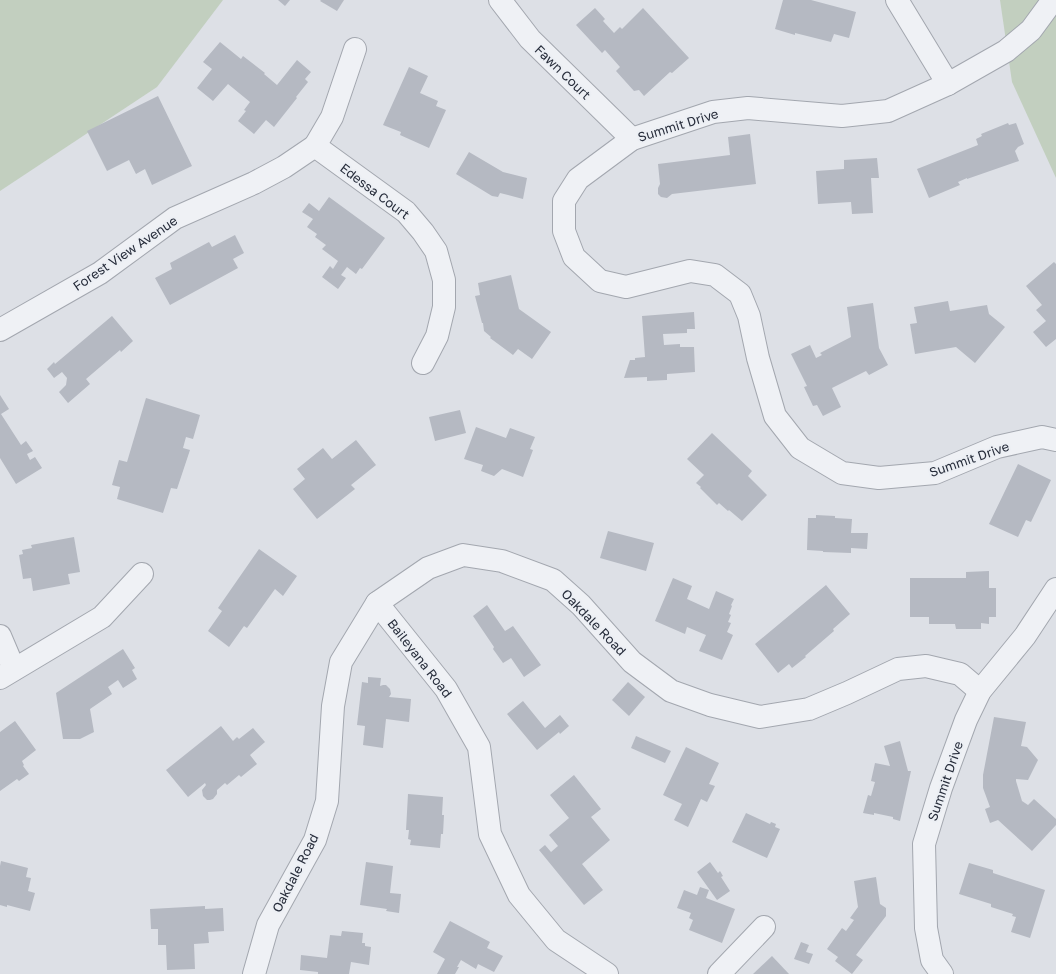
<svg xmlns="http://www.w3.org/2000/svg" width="1056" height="974" viewBox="0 0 1056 974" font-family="'Golos Text',sans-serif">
	<rect width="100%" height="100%" fill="#dde0e6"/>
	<g fill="#c2cfbf">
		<polygon points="0,0 223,0 157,87 0,191"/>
		<polygon points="1000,0 1056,0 1056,178 1012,82"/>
	</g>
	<g fill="#b5b9c2">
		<polygon points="278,0 290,0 285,6"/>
		<polygon points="321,0 344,0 337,11 320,1"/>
		<polygon points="783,0 811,0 856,12 849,38 834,34 831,42 795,33 795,35 775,29"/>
		<polygon points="595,8 605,19 603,21 614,33 620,27 622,29 643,8 689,58 672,73 670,72 644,96 639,90 634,91 616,71 620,67 605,50 602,53 576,25"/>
		<polygon points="220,42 241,59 243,56 265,73 264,74 277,85 297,60 311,72 305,79 308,82 296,97 297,98 274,127 266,120 254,134 238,121 246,111 244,110 250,102 228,84 213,101 197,88 212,69 203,62"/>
		<polygon points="409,67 428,76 420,93 438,101 436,106 446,110 429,148 400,135 401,132 383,125"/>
		<polygon points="158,96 192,166 152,185 145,169 136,174 129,160 107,171 87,131"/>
		<polygon points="1008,123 1009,125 1016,123 1024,144 1018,147 1015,151 1019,161 967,179 967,178 958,182 960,185 929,198 917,169 978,145 976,139 982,136 981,134"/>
		<polygon points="750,134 756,184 672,194 667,198 661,197 658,194 658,188 660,184 658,164 730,155 728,137"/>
		<polygon points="469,152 503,172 527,178 523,199 500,193 498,197 492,196 456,174"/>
		<polygon points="877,158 879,178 871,178 873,213 852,214 851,202 818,204 816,171 844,169 844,160"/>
		<polygon points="329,197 385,238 362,269 360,268 356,274 347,267 341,275 346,278 338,289 322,277 330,266 333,269 338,261 322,249 326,245 315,237 317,234 307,227 313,219 302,212 309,203 319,211"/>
		<polygon points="235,235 244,253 233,259 238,268 170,305 155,278 172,269 170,263 209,242 212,247"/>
		<polygon points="1054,262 1056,264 1056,339 1046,347 1033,332 1046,321 1036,310 1042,305 1026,286"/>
		<polygon points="511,275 519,309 551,332 532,359 518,349 513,355 490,338 491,337 484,331 483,323 482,323 475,296 480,295 478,283"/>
		<polygon points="948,301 950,311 987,305 989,314 1005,327 975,363 956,347 915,354 910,324 917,323 914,307"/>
		<polygon points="873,303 879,348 888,365 869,375 866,371 832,388 841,407 823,416 817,405 813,406 804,387 807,386 791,354 810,345 816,358 822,355 820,353 851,337 847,307"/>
		<polygon points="694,312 695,329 687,329 687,333 663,334 664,345 680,344 680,347 694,347 695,372 667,374 667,380 647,381 647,377 624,378 630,360 635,360 635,358 645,357 642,316"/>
		<polygon points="112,316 133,341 121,352 120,350 86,379 90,384 68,403 59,392 66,385 67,378 62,372 54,378 47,369 54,362 55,364"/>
		<polygon points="0,395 9,409 1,414 21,445 26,441 33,451 27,454 30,460 35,457 42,468 16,484 0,458"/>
		<polygon points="146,398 200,415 193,439 186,437 183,448 190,450 177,489 171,488 163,513 117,499 120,487 112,485 119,460 127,462"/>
		<polygon points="460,410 466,433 435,441 429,417"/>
		<polygon points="476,427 506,438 510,428 535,437 530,449 533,450 523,477 502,469 494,476 481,471 483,465 464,459"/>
		<polygon points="712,433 752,471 748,476 767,495 742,521 729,510 728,511 719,503 717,505 700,488 701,487 696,483 704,475 687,459"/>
		<polygon points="356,440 376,465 351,485 355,489 317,519 293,489 305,479 297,469 323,448 332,459"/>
		<polygon points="1018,464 1051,480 1031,522 1026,520 1018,537 989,524"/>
		<polygon points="816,515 835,516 835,518 852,519 851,533 868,533 867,549 851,548 851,553 823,552 823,551 807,550 808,518 816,518"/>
		<polygon points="608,531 654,543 646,571 600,558"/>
		<polygon points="74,537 80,572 68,574 70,584 33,591 31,578 23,579 19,555 23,554 22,550 32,548 31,545"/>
		<polygon points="259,549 297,576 283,596 275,589 247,628 244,626 229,647 208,631 222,611 218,608"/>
		<polygon points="989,571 989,588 996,588 996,617 989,617 989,624 981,623 981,629 956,629 955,624 929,624 929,617 910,617 910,578 966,578 966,572"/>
		<polygon points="673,578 692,586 687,599 709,609 716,591 734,599 731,605 732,606 729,614 731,615 728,622 731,623 727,632 733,635 722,660 699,651 706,635 687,627 685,634 655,621"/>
		<polygon points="826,585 850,614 833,629 834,631 805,656 806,657 792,668 789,664 778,673 755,644"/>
		<polygon points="487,605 505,631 513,626 541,665 524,677 511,658 503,663 493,649 494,647 473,616"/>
		<polygon points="123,649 135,668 132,670 137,679 123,688 118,680 108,687 112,694 90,709 94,732 80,739 63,739 56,693"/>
		<polygon points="368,677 381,678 380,686 383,685 386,685 390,689 391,694 389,697 411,699 409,722 386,719 383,748 363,745 365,726 357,725 362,682 368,683"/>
		<polygon points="628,682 645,697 629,716 612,700"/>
		<polygon points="523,701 545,728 560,715 569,726 560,734 559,732 537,750 507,714"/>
		<polygon points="994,717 1026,722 1021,746 1027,747 1038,760 1028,780 1016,779 1016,781 1022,801 1028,805 1034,799 1056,819 1056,825 1032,851 998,820 990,823 985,809 990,807 983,788 983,775"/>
		<polygon points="15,721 36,750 22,761 24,765 23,766 29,774 19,781 17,779 0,791 0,732"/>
		<polygon points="221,726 233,741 237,737 239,739 253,728 265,742 250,755 257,764 241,777 239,775 227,785 225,783 217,790 217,794 213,799 210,800 207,800 203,796 202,790 206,785 205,783 188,797 166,770"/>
		<polygon points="636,736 671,751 665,763 631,748"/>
		<polygon points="900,741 908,771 911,771 900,821 893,819 893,817 874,813 874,815 863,813 868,795 871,796 875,782 871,781 875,763 890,766 884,746"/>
		<polygon points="686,747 719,763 709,784 715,786 707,802 701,799 688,827 674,820 682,804 663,795"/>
		<polygon points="574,775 601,809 591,817 610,840 582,864 603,890 584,905 539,850 545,845 551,852 558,846 549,835 569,818 550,795"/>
		<polygon points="408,794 443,797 442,815 444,815 443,834 441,834 440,848 410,845 411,840 408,839 409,830 406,830"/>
		<polygon points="746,813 770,824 771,822 776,824 775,827 780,829 767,858 732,842"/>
		<polygon points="1,861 28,868 26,877 31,878 28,891 35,893 30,911 7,905 7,907 0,905 0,866"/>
		<polygon points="366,862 393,866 390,893 401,894 399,913 386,911 387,909 360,905"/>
		<polygon points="710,862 718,873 720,871 723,876 721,877 730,891 717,900 697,872"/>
		<polygon points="969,863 993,870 993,873 1045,890 1030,938 1011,932 1016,917 1012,916 1013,914 991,907 991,904 959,894"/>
		<polygon points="876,877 880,904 886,908 886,916 856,955 863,960 852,974 835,961 838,957 827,949 842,928 846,931 854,920 850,918 858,907 854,881"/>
		<polygon points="700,887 709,890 706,898 735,909 722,943 689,930 693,920 689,918 691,913 677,908 684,890 697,895"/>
		<polygon points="205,906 205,909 223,908 224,931 208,932 209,943 194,944 195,969 167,970 166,945 158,945 158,929 151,929 150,909"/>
		<polygon points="450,921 490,942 487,948 503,956 494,972 478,964 476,969 461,960 457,967 459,967 455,974 437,974 445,959 433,952"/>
		<polygon points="342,931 363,933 362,943 365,943 365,946 371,947 369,965 351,962 349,974 318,974 318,972 300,970 301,955 327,958 330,935 341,936"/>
		<polygon points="801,942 809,945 806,952 813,954 809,964 794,959"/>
		<polygon points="772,956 789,974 753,974"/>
	</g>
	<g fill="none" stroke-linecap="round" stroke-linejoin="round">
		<g stroke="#a3a7af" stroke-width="24">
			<g id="minor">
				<polyline points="500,0 530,39 632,139"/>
				<polyline points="897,0 948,84"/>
				<polyline points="1053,0 1031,30 1006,51 948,84 888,111 842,116 748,108 713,112 632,139 578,179 564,201 564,231 574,257 600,281 626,287 690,271 715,275 740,294 749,316 758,358 775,416 800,448 842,473 879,478 935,473 997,447 1042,437 1056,440"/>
				<polyline points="355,49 332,117 315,146 406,212 423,232 436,251 444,280 444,307 437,336 423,363"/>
				<polyline points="0,330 100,273 175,218 254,183 284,167 315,146"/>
				<polyline points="377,603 446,689 479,747 490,834 519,895 556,940 607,974"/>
				<polyline points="0,636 14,669"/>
				<polyline points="0,678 102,617 142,574"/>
				<polyline points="254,974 268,925 315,840 327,801 333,706 341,662 377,603 428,568 463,555 502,561 553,580 581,605 632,662 671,691 710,705 760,717 809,709 847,693 898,669 926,666 960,674 980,691"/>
				<polyline points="719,974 764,927"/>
				<polyline points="942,974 932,960 926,928 924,844 941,788 966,720 980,691 1025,636 1056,589"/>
			</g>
		</g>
		<use href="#minor" stroke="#eff1f5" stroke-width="22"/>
	</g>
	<g text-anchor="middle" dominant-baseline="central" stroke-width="4" stroke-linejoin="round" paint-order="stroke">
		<g font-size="13" fill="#272d3b" stroke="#eceff4">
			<text transform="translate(563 72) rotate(44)">Fawn Court</text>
			<text transform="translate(678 125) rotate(-17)">Summit Drive</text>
			<text transform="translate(375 191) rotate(37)">Edessa Court</text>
			<text transform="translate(125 253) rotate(-34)">Forest View Avenue</text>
			<text transform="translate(969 459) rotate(-19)">Summit Drive</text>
			<text transform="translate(594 622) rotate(46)">Oakdale Road</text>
			<text transform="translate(420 658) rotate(52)">Baileyana Road</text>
			<text transform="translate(945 781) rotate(-71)">Summit Drive</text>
			<text transform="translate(295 873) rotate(-63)">Oakdale Road</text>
		</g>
	</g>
</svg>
